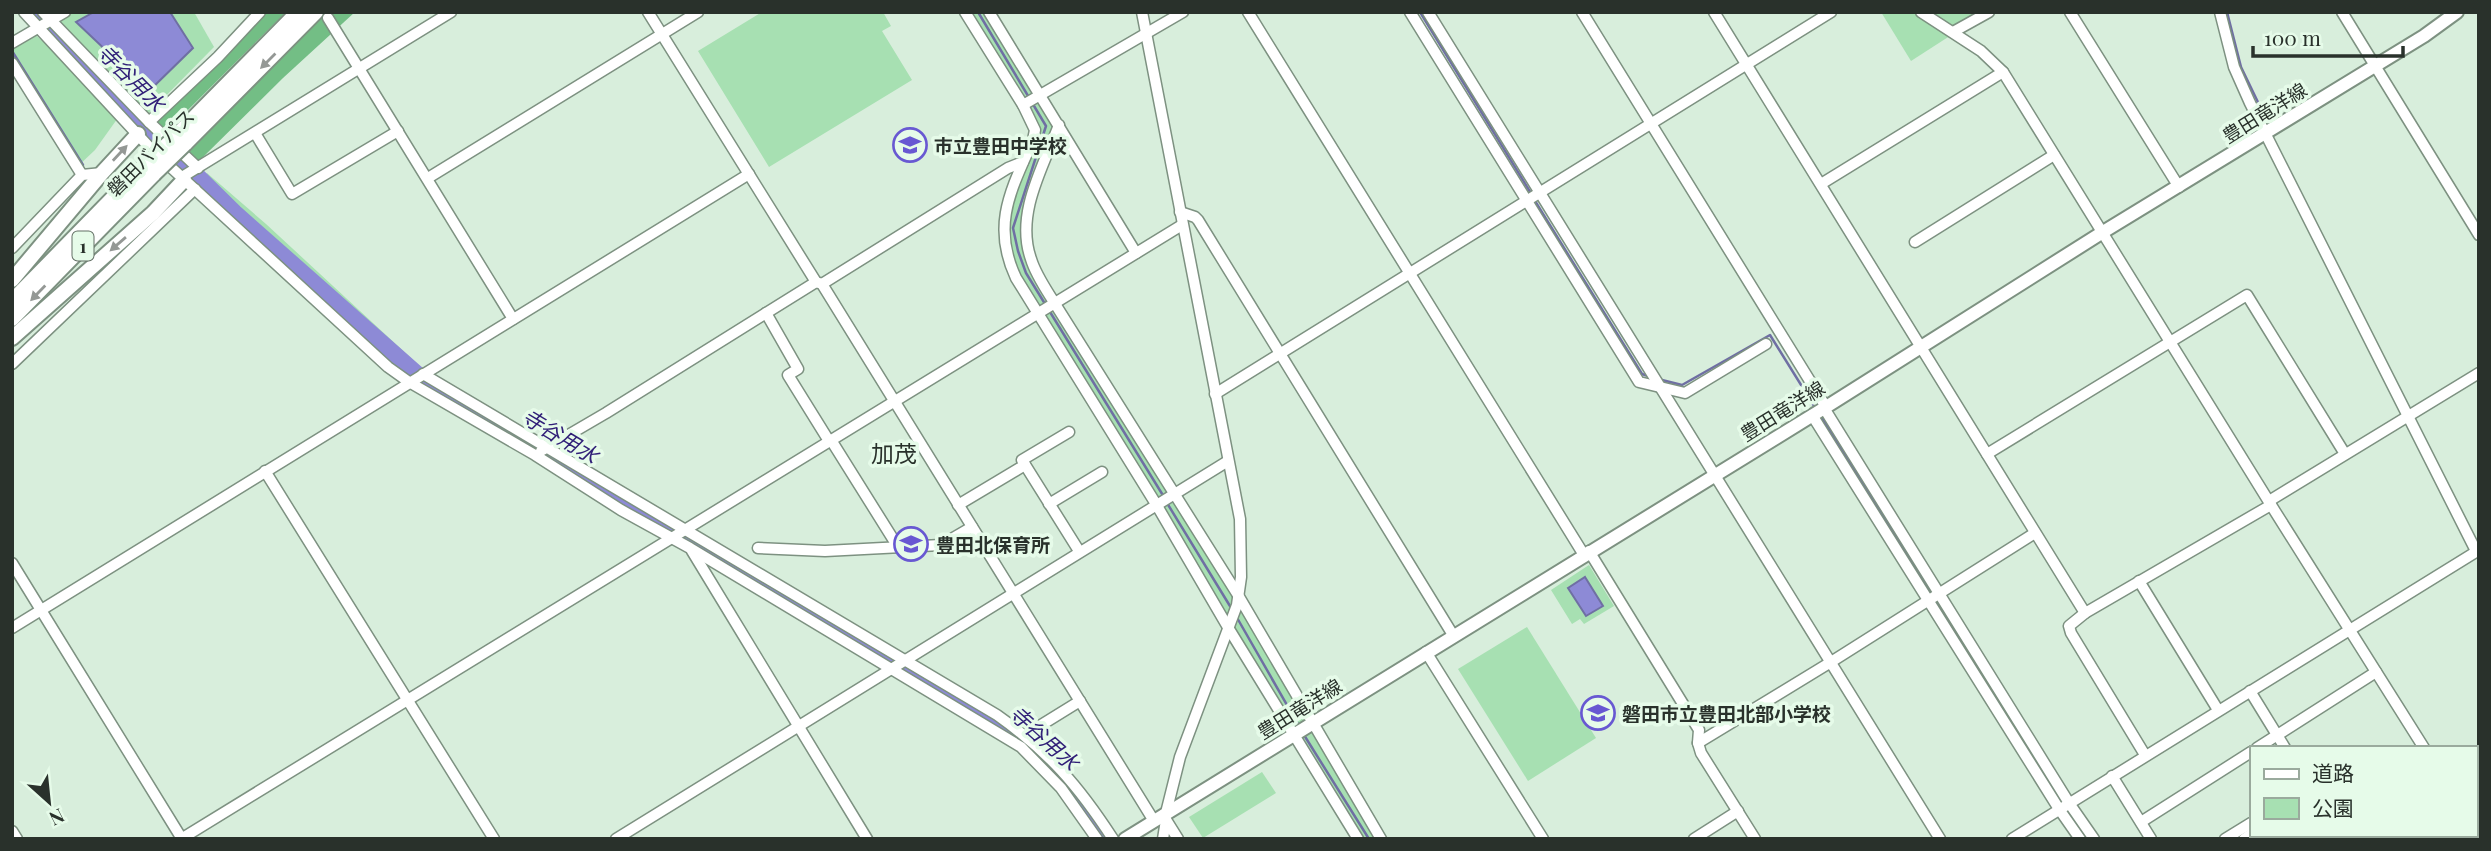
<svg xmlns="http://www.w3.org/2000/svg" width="2491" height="851" viewBox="0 0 2491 851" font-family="'Playfair Display','Noto Sans JP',serif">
	<rect width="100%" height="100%" fill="#d8eedc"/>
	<g fill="#a7e0b2">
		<polygon points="65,12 194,12 214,47 145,117 55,19"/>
		<polygon points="762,12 883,12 891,26 882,31 912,80 769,167 698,51"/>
		<polygon points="965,12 989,12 1059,125 1029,207 1026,243 1038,275 1383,839 1359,839 1007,258 1006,211 1035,130"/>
		<polygon points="1881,12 1987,12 1911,61"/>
		<polygon points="32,32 82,75 120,115 95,150 77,167 12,63 12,43"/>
		<polygon points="207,173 266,224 426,372 1014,727 1061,768 1112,839 1096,839 1047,772 999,733 409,382 195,189"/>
		<polygon points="1589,565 1614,606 1584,624 1580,619 1572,624 1551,590"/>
		<polygon points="1527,627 1596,738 1528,781 1458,669"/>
		<polygon points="1262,772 1276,793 1203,838 1189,817"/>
	</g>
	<g fill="#73be85">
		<polygon points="254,12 286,12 163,135 149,122"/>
		<polygon points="327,12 355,12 283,78 195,165 185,156"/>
	</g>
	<g fill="#8d8ad6" stroke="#6f6fa3" stroke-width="2">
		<polygon points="94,12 170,12 193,48 149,91 76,22"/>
		<polygon points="1585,577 1603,606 1586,616 1568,588"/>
	</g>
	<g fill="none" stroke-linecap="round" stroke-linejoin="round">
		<g stroke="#6f6fa3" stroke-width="2.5">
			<polyline points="978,12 1046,126 1013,228 1018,251 1026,273 1164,497"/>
			<polyline points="1420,12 1532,195"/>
			<polyline points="2227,12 2241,67 2268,123"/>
			<polyline points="12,51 83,165"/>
			<polyline points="1535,201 1642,374 1648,376"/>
			<polyline points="1658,379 1682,385 1770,335 1816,409"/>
			<polyline points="1820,415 1931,594"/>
			<polyline points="1167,503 1233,611"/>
			<polyline points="1934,599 2001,707"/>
			<polyline points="1236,616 1299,726"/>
			<polyline points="1304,735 1369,839"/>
			<polyline points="2070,816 2086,839"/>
			<polyline points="2312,835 2314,839"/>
			<polyline points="2236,839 2242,835"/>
		</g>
		<path stroke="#8d8ad6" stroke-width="18" d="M36,12L57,39L234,213L424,381L999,724C1043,754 1076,794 1105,839"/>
		<g stroke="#7d9181" stroke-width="13">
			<g id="minor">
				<polyline points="24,12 151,149 388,367 409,382 535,455 621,510 690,548 1021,747 1061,788 1097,839"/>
				<polyline points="43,12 149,122 198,168"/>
				<polyline points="648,12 816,282 822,284 1154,821"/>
				<path d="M965,12L1023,105L1035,130L1033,140C1011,190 991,225 1016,278L1156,504L1229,629L1358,839"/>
				<polyline points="989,12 1136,253"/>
				<polyline points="1142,12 1240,519 1241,577 1237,605 1180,757 1166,813"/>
				<polyline points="1248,12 1584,555"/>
				<polyline points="1410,12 1639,382 1685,393 1766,344"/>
				<polyline points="1428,12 1940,839"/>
				<polyline points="1582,12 1826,407"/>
				<polyline points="1714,12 2085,613"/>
				<polyline points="1921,12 1981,51 2003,72 2271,505 2424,748"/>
				<polyline points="2070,12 2179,187"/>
				<polyline points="2220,12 2234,67 2250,103 2476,551"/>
				<polyline points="2342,12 2479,235"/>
				<polyline points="328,18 513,319"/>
				<polyline points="1953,32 1989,12"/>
				<polyline points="12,43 65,12"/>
				<polyline points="12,63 82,175"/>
				<polyline points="1023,105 1183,12"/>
				<polyline points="149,122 218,57 260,12"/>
				<path d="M1059,125C1043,167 1015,214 1031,259C1036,276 1048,292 1057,307L1238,595L1381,839"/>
				<polyline points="255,133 292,194 398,131"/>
				<polyline points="182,177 451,12"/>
				<polyline points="428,178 698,12"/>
				<polyline points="1821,184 2003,72"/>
				<polyline points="1180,212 1195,217 1198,220 1453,635"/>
				<polyline points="1915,242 2054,155"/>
				<polyline points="12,248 82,175 102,173"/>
				<polyline points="822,284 1008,168 1023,162"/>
				<polyline points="766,313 798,369 788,375 829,441"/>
				<polyline points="12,364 195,189"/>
				<path d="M423,374L997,715C1049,752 1078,785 1113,839"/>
				<polyline points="1215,394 1831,12"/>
				<polyline points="1824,408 2069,803 2094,839"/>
				<polyline points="1812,415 2059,809 2080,839"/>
				<polyline points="1069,432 1022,460 1079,551"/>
				<polyline points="831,440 898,547"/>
				<polyline points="541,451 606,413 816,282"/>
				<polyline points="1987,454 2247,295 2345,454"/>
				<polyline points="265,471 494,839"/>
				<polyline points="2269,501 2479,373"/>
				<polyline points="1049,504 1102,472"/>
				<polyline points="958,505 1025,465"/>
				<polyline points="758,548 825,551 941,545 972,527"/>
				<polyline points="692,551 867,839"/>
				<polyline points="1589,551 1699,730 1698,743 1701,753 1755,839"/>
				<polyline points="12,563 182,839"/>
				<polyline points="2139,581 2218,710"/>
				<polyline points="12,628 749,174"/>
				<polyline points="1426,652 1543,839"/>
				<polyline points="2250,691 2285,748"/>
				<polyline points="1025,735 1080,701"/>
				<polyline points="1698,743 1831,662 2035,533"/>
				<polyline points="2257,748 2376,672"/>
				<polyline points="2145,755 2071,633 2069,626 2085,613 2271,505"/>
				<polyline points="2112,776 2151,839"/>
				<polyline points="1163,815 1178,839"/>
				<polyline points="2141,822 2251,752"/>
				<polyline points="2475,828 2479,834"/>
				<polyline points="12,831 17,839"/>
				<polyline points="2306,835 2308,839"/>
				<polyline points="2320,835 2322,839"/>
				<polyline points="181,839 1182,225"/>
				<polyline points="616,839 1228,461"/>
				<polyline points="1163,839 1166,820"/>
				<polyline points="1694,839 1738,811"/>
				<polyline points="2012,839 2479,550"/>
				<polyline points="2225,839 2251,823"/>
				<polyline points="2244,839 2251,834"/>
			</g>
		</g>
		<g stroke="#7d9181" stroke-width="16">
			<polyline id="major" points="1125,839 1826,407 2103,232 2424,36 2457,12"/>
		</g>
		<g stroke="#7d9181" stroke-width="18">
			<g id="highway">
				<polyline points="176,136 298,12"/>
				<polyline points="185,144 316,12"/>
				<polyline points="12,280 102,173 138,134"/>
				<polyline points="12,301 146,164"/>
				<polyline points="12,319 154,174"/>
				<polyline points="12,338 153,213 184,180"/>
			</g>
		</g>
		<use href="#minor" stroke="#fff" stroke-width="10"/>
		<use href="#major" stroke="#fff" stroke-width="12"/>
		<use href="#highway" stroke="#fff" stroke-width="14"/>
		<g stroke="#7d9181" stroke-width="18" stroke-linecap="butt">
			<g id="highway-bridge">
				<polyline points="146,164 176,136"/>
				<polyline points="154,174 185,144"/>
			</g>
		</g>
		<use href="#highway-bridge" stroke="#fff" stroke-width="14"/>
	</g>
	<defs><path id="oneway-solid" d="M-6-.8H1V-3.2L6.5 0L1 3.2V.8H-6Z" transform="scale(1.75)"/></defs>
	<g fill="#949895">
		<use href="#oneway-solid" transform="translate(268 61) rotate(135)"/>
		<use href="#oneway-solid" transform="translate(120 153) rotate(-47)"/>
		<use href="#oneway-solid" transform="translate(118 244) rotate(139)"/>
		<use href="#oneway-solid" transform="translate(38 293) rotate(134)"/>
	</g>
	<defs>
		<g id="school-ring" transform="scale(1.75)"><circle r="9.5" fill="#e6fbe9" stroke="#6858d2" stroke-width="1.5"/><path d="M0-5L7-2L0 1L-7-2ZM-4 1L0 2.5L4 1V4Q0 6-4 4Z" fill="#6858d2"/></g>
	</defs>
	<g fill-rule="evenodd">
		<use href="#school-ring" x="910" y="145"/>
		<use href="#school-ring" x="911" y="544"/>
		<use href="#school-ring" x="1598" y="713"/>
	</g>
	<g text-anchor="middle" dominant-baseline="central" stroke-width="7" stroke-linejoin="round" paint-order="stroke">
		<rect fill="#e6fbe9" stroke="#626e64" stroke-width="2" x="72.5" y="231.5" width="21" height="29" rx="5"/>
		<g font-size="18" font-weight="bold" fill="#29312b">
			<text x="83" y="246">1</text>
		</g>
		<g font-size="19" fill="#29312b" stroke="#e6fbe9">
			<text transform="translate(2264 112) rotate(-32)">豊田竜洋線</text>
			<text transform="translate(150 152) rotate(-45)">磐田バイパス</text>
			<text transform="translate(1782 410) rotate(-32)">豊田竜洋線</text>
			<text transform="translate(1299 708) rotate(-32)">豊田竜洋線</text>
		</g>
		<g font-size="19" font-weight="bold" fill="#29312b" stroke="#e6fbe9" text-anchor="start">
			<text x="934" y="145">市立豊田中学校</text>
			<text x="936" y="544">豊田北保育所</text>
			<text x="1622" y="713">磐田市立豊田北部小学校</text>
		</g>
		<g font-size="21" font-style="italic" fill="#312078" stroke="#e6fbe9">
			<text transform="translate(132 77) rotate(45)">寺谷用水</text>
			<text transform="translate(561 435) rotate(31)">寺谷用水</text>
			<text transform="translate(1045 737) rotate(42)">寺谷用水</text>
		</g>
		<g font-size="23" fill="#29312b" stroke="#e6fbe9">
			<text x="894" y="452">加茂</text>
		</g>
	</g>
	<rect width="2491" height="851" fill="none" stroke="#29312b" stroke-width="28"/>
	<rect x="2250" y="746" width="228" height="91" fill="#e6fbe9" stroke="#9aaa9d" stroke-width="2"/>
	<rect x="2264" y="769" width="35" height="10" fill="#ffffff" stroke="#9aaa9d" stroke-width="2"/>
	<text x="2312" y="781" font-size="21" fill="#29312b">道路</text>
	<rect x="2264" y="798" width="35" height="21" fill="#a7e0b2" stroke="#9aaa9d" stroke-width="2"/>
	<text x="2312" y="816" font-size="21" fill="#29312b">公園</text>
	<g transform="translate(49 802) rotate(153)" stroke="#e6fbe9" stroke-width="5" paint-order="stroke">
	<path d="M0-5L12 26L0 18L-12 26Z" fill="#29312b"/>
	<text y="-10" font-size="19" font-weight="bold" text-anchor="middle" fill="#29312b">N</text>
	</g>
	<path d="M2253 46v10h150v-10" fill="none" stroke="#29312b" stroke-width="3.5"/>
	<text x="2264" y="46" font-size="21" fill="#29312b" stroke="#e6fbe9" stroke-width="5" paint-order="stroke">100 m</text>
</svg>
